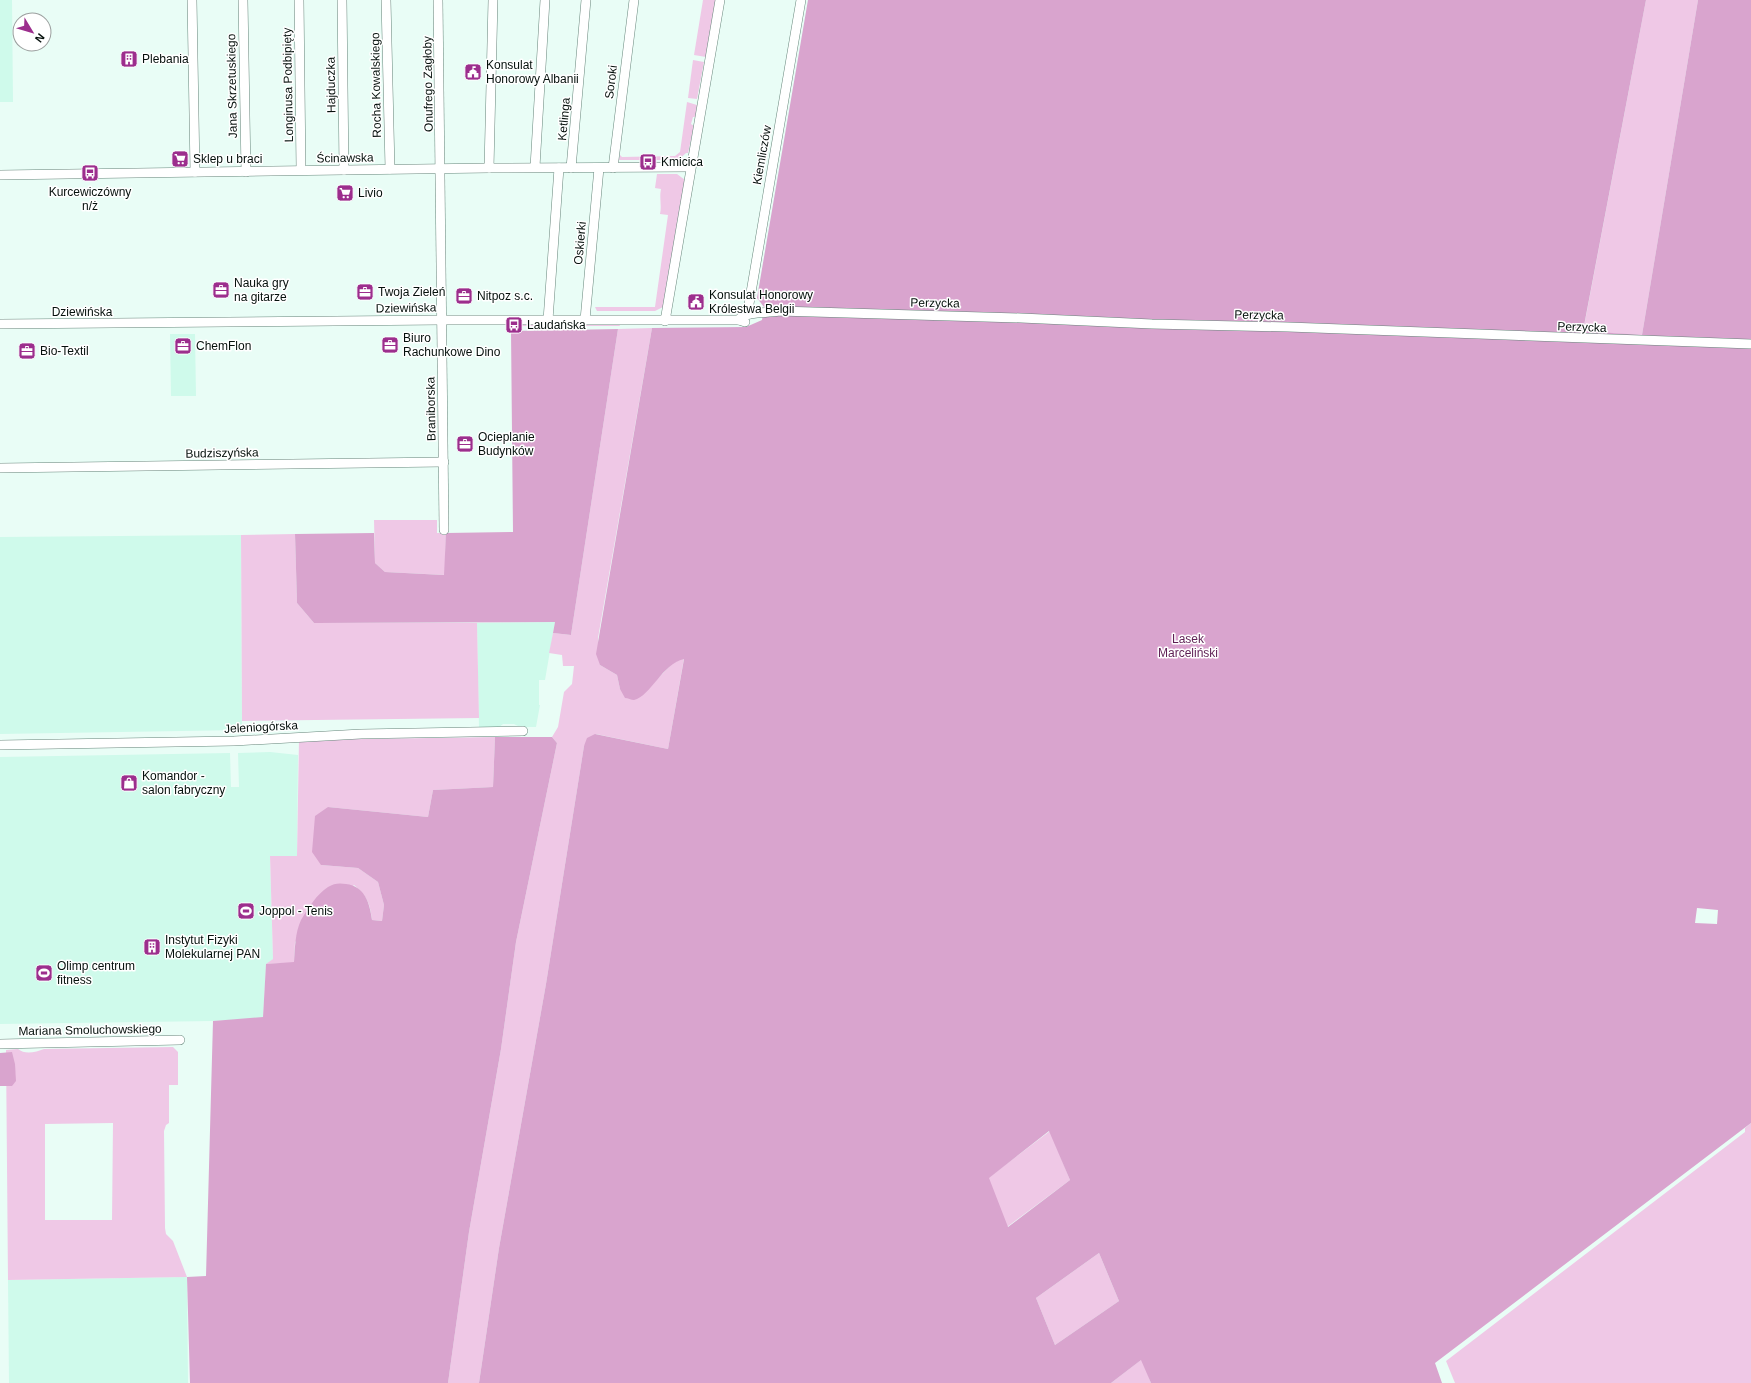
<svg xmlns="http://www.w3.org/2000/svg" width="1751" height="1383" viewBox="0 0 1751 1383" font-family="Arial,sans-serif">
	<rect width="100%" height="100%" fill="#e9fdf6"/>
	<g fill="#cffaeb">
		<polygon points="0,0 12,0 13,102 0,102"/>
		<polygon points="170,334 195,334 196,396 171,396"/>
		<polygon points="241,535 242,730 0,734 0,537"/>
		<polygon points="555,622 545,680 539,680 539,705 540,705 536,727 520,727 514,724 503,724 498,728 479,728 477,623"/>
		<polygon points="270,752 298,755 297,856 270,856 273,959 266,965 263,1018 213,1021 0,1024 0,757 230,753 231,787 239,787 238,753"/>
		<polygon points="187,1277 188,1383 9,1383 8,1280"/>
	</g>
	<g fill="#efc8e6" fill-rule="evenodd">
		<polygon points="703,0 716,0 706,57 694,55"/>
		<polygon points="1646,0 1698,0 1642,335 1583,332"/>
		<polygon points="693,60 704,62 697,99 688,98"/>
		<polygon points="687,102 697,105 696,117 693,117 691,124 694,126 688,153 686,153 678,160 619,160 620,155 622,157 675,156 680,152"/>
		<path d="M657,174H677L685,180L663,307L655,311H597L595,307H655L668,215L660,214C662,205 659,198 661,189L655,188Z"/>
		<polygon points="512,324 619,324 620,326 511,326"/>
		<polygon points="652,328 598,638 600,665 617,675 620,689 641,696 673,663 684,658 668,749 596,734 584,746 546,984 499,1248 479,1383 448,1383 469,1232 501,1049 516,942 557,743 552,737 558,727 564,692 572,684 574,666 563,666 562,655 549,653 553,633 571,635 618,329"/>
		<polygon points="374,520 437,520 437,533 446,533 445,575 385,572 375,563"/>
		<polygon points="295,534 297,603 314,623 477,623 479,718 242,721 241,535"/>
		<path d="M495,737L493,787L433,790L428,817L328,807L321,865L358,868L378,882L384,905L382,921L372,920C370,903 367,896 354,885L295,942L294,963L266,964L273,959L270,856H297L299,740Z"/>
		<path d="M173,1047L178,1052V1085H169V1123L166,1125L164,1131L165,1228L166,1234L173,1241L187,1277L8,1280L6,1050L18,1049C25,1055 36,1052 44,1049ZM113,1123L112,1220H45V1124Z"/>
		<polygon points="1751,1123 1751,1383 1455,1383 1446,1361 1745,1132 1745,1128"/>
		<polygon points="1050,1131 1070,1180 1007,1227 988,1178"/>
		<polygon points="1099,1253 1119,1301 1055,1345 1036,1298"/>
		<polygon points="1142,1359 1151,1383 1111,1383"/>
	</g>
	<g fill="#d9a4ce" fill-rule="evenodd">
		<path d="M808,0H1646L1583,331L1642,335L1698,0H1751V1123L1435,1363L1442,1383H1151L1141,1360L1111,1383H479L499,1248L546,984L584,746L587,738L595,734L668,749L684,659C662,664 651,696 634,700C631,700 628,698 625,698L620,689L617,675L600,665L596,654L652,328L746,327L762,320L764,307L757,298ZM1697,908L1718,910L1717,924L1695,923ZM1049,1131L1070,1180L1008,1227L989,1178ZM1099,1253L1119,1301L1055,1345L1036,1298Z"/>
		<polygon points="618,329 571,635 553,633 555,622 314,623 297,603 295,534 374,533 375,563 385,572 444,575 446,533 513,532 511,331"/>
		<path d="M495,737H552L557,743L516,942L501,1049L469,1232L448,1383H190L187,1277L206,1276L213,1021L263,1017L266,964L294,962C295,948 295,933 301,920C308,908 317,894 328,887C334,883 340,883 346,884C365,886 370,904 372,920L382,921L384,905L378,882L358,868L321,865L312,852L315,816L328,807L428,817L433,790L493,787Z"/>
		<polygon points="12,1052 15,1064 16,1081 12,1086 0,1086 0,1053"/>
	</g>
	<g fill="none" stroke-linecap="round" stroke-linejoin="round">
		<g stroke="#67867b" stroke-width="10">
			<g id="minor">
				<polyline points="192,0 195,172"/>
				<polyline points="243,0 246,172"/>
				<polyline points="299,0 301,170"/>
				<polyline points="342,0 344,170"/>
				<polyline points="386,0 390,169"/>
				<polyline points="438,0 444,530"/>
				<polyline points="535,167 545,0"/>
				<polyline points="489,168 493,0"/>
				<polyline points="571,168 586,0"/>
				<polyline points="613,168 634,0"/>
				<polyline points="0,175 489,168 690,167"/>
				<polyline points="749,314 749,304 801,0"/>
				<polyline points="548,320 559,168"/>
				<polyline points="585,320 599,168"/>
				<path d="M739,320L742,316C755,312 766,313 779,311L1021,318L1152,324L1288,327L1751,344"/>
				<polyline points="665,321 720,0"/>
				<polyline points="0,324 442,320 739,320 745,322"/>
				<polyline points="0,468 444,462"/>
				<polyline points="0,745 234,741 361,734 523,731"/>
				<polyline points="0,1044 180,1040"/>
			</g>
		</g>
		<use href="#minor" stroke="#fff" stroke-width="9"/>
	</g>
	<defs>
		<g id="building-square" transform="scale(0.9)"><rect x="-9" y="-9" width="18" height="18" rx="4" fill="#9c2e8d" stroke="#fff"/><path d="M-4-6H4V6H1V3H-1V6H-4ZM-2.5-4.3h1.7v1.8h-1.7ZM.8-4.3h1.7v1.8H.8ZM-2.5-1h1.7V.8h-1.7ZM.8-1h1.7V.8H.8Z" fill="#fff"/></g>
		<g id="civic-square" transform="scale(0.9)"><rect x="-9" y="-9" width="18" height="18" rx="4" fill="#9c2e8d" stroke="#fff"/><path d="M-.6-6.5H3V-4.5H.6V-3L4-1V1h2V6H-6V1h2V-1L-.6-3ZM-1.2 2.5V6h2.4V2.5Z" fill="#fff"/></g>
		<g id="supermarket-square" transform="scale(0.9)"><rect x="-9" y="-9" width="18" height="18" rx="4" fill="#9c2e8d" stroke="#fff"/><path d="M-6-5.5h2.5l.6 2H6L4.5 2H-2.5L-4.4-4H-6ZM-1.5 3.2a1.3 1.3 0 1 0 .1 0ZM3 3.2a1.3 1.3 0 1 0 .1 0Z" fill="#fff"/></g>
		<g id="bus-square" transform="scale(0.9)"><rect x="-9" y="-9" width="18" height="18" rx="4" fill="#9c2e8d" stroke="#fff"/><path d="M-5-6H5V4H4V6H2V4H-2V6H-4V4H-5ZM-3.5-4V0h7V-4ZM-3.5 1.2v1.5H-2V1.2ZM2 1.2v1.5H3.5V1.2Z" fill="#fff"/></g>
		<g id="office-square" transform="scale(0.9)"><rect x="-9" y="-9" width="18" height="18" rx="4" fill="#9c2e8d" stroke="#fff"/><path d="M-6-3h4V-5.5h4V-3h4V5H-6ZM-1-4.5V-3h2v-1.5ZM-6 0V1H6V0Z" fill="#fff"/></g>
		<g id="shop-square" transform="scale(0.9)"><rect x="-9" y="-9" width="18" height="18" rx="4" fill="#9c2e8d" stroke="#fff"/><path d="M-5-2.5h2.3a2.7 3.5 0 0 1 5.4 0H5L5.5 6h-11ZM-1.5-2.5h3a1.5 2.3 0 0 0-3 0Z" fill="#fff"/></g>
		<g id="stadium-square" transform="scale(0.9)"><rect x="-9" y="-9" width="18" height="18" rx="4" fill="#9c2e8d" stroke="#fff"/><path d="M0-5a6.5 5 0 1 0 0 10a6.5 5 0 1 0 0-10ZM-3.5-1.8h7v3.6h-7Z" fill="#fff"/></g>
	</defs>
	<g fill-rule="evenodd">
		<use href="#building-square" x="129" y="59"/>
		<use href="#civic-square" x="473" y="72"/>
		<use href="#supermarket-square" x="180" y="159"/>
		<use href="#bus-square" x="648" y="162"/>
		<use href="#bus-square" x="90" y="173"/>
		<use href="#supermarket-square" x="345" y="193"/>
		<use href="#office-square" x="221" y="290"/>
		<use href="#office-square" x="365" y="292"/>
		<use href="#office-square" x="464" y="296"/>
		<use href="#civic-square" x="696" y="302"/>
		<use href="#bus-square" x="514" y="325"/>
		<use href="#office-square" x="390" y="345"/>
		<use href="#office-square" x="183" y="346"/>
		<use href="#office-square" x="27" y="351"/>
		<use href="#office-square" x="465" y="444"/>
		<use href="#shop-square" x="129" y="783"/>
		<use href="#stadium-square" x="246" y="911"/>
		<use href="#building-square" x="152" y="947"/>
		<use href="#stadium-square" x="44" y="973"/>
	</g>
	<g text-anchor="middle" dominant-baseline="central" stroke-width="3" stroke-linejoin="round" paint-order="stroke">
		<g font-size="12" fill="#05100c" stroke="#fff" text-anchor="start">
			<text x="142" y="59">Plebania</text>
			<text x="486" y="65">Konsulat<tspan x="486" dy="14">Honorowy Albanii</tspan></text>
			<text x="193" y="159">Sklep u braci</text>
			<text x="661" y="162">Kmicica</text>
			<text x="90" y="192" text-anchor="middle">Kurcewiczówny<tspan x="90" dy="14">n/ż</tspan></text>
			<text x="358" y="193">Livio</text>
			<text x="234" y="283">Nauka gry<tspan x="234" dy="14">na gitarze</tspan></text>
			<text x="378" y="292">Twoja Zieleń</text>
			<text x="709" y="295">Konsulat Honorowy<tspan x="709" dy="14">Królestwa Belgii</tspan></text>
			<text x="477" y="296">Nitpoz s.c.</text>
			<text x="527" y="325">Laudańska</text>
			<text x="403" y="338">Biuro<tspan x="403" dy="14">Rachunkowe Dino</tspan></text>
			<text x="196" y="346">ChemFlon</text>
			<text x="40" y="351">Bio-Textil</text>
			<text x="478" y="437">Ocieplanie<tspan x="478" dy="14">Budynków</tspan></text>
			<text x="142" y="776">Komandor -<tspan x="142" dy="14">salon fabryczny</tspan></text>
			<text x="259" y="911">Joppol - Tenis</text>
			<text x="165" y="940">Instytut Fizyki<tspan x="165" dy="14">Molekularnej PAN</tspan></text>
			<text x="57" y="966">Olimp centrum<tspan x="57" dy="14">fitness</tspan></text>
		</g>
		<g font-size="12" fill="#05100c" stroke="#fff">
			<text transform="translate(611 82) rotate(-83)">Soroki</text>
			<text transform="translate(428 84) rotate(-91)">Onufrego Zagłoby</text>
			<text transform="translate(288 85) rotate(-91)">Longinusa Podbipięty</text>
			<text transform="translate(331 85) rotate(-91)">Hajduczka</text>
			<text transform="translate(376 85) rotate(-91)">Rocha Kowalskiego</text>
			<text transform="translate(232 86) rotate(-91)">Jana Skrzetuskiego</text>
			<text transform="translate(564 119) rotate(-85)">Ketlinga</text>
			<text transform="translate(762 155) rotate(-80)">Kiemliczów</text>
			<text transform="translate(345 158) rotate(-1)">Ścinawska</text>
			<text transform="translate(580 243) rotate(-85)">Oskierki</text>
			<text transform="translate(935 303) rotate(1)">Perzycka</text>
			<text transform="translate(406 308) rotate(-1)">Dziewińska</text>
			<text x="82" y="312">Dziewińska</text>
			<text transform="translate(1259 315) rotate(1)">Perzycka</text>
			<text transform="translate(1582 327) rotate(2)">Perzycka</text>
			<text transform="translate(431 409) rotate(-91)">Braniborska</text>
			<text transform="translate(222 453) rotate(-1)">Budziszyńska</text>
			<text transform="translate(261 727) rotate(-3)">Jeleniogórska</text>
			<text transform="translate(90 1030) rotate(-1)">Mariana Smoluchowskiego</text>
		</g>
		<g font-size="12" fill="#5e1f54" stroke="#fff">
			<text x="1188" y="639">Lasek<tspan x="1188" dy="14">Marceliński</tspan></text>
		</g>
	</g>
	<g transform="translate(32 32) rotate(128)"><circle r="19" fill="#ffffff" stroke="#9b9f9e"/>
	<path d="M0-3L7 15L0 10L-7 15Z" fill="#9c2e8d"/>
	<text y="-6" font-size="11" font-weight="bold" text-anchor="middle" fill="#05100c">N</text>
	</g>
</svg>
